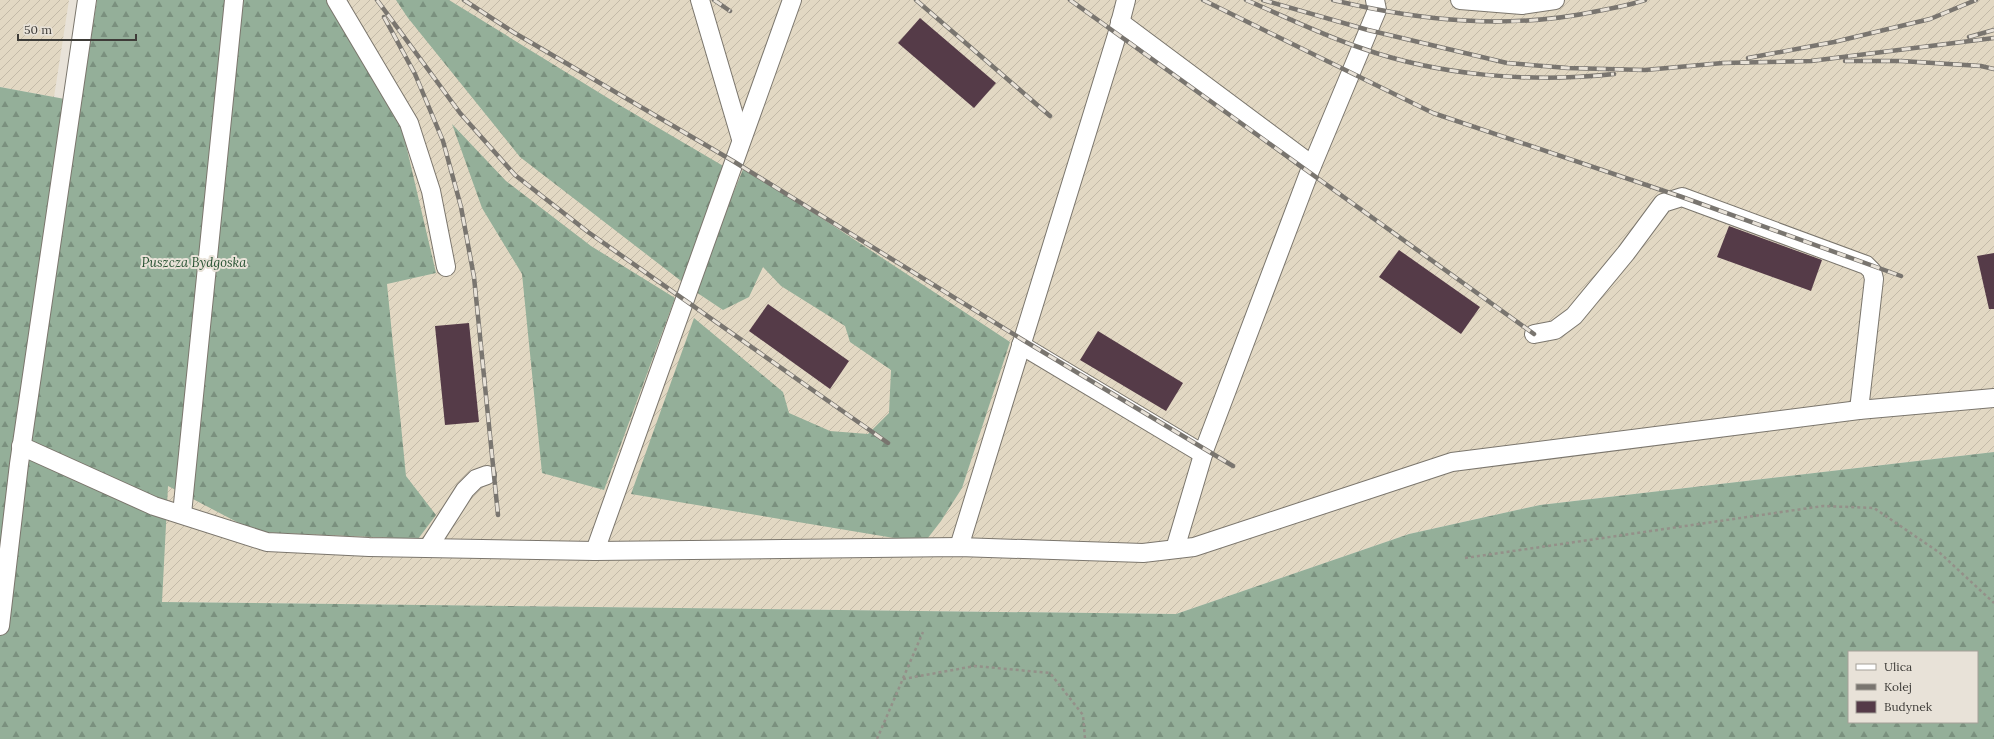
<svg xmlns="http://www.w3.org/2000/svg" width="1994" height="739" viewBox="0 0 1994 739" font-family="Lora,serif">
	<defs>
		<pattern id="industrial-furrows" width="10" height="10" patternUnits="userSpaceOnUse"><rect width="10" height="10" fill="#e2d8c3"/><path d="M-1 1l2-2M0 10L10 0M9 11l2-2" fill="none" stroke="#c3baa8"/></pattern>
		<pattern id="forest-firs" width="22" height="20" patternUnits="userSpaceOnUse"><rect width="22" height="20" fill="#94af99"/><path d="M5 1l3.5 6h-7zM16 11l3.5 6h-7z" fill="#7a907e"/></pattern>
	</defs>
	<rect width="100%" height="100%" fill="#e8e2d8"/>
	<g fill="url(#industrial-furrows)">
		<polygon points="0,0 69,0 54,97 0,87"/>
		<polygon points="147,0 1994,0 1994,452 1540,505 1409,534 1176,614 161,602 167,486"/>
	</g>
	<g fill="url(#forest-firs)" fill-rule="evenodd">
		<path d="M97,0H328L402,128L436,273L387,284L406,476L436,515L418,539L256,532L168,486L162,602L1176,614L1409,534L1540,505L1994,452V739H0V87L81,102ZM1849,652H1977V722H1849Z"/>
		<polygon points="396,0 449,0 616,103 725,167 685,284 520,157 408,18"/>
		<polygon points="452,124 506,181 591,246 675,298 604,490 542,473 522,274 482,208"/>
		<polygon points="744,167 1010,342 962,488 941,521 924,543 631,494 694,318 783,392 789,413 830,431 868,434 889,413 891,370 850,342 845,326 781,286 763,267 749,297 723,310 693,290"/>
	</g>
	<g fill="#553b48">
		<polygon points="920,18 996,83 974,108 898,43"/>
		<polygon points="1729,226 1822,260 1811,291 1717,257"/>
		<polygon points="1399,250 1480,307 1461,334 1379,277"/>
		<polygon points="1994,253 1994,309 1989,309 1977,256"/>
		<polygon points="768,304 849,361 830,389 749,331"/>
		<polygon points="469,323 479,422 445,425 435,326"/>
		<polygon points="1098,331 1183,383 1166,411 1080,360"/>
	</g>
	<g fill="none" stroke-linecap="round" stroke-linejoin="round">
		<g stroke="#7b766d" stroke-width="20">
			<g id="minor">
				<polyline points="336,0 409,123 431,191 446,267"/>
				<polyline points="700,0 741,139"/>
				<polyline points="1460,0 1522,5 1555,0"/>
				<polyline points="1120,22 1312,165"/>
				<polyline points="1534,334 1555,330 1574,316 1626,253 1663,203 1682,197 1866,265 1872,271 1874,279 1859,410"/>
				<polyline points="1021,345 1203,454"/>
				<polyline points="21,446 154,506 267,542 369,547 595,551 959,547 1143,553 1194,547 1452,462 1859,410 1994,398"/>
				<polyline points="182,514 234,0"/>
				<polyline points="959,547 1117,35 1126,0"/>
				<polyline points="428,548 465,490 476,479 487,475"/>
				<polyline points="1175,549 1205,448 1309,173 1377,10 1375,0"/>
				<polyline points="595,551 792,0"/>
				<polyline points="0,626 19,464 87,0"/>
			</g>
		</g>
		<g stroke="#949089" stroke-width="2.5" stroke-dasharray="3 3" stroke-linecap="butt">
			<polyline points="1465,558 1823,506 1874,508 1940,553 1994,603"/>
			<polyline points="903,679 975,666 1050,673 1083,715 1085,739"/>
			<polyline points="877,739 923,632"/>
		</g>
		<use href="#minor" stroke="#fff" stroke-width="18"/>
		<g stroke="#79756f" stroke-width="4.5">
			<g id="rail">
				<polyline points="377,0 460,113 515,175 588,232 888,443"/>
				<polyline points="464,0 513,32 733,161 1023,340 1233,466"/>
				<polyline points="714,0 730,11"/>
				<polyline points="916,0 1050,116"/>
				<polyline points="1070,0 1534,334"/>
				<polyline points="1203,0 1433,113 1682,197 1901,276"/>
				<path d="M1246,0C1284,16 1322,35 1361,48C1440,76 1531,83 1614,74"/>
				<polyline points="1263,0 1368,30 1507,63 1568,68 1645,70 1723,63 1811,61 1994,38"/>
				<path d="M1333,0C1421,21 1509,30 1598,11C1614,8 1630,5 1645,0"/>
				<polyline points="384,17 415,74 443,141 461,207 474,277 498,515"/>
				<polyline points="1969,37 1994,30"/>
				<polyline points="1748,58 1834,42 1930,19 1976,0"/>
				<polyline points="1845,61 1901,61 1981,66 1994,69"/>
			</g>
		</g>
		<use href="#rail" stroke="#e8e2d8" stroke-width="3" stroke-dasharray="9" stroke-linecap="butt"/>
	</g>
	<g text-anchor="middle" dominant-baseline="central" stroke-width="4" stroke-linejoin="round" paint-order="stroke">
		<g font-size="13" font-style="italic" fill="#275232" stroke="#e8e2d8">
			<text x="194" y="262">Puszcza Bydgoska</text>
		</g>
	</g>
	<rect x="1848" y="651" width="130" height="72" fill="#e8e2d8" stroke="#a4a098"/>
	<rect x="1856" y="664" width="20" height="6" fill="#ffffff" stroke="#a4a098"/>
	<text x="1884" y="671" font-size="12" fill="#3e3c38">Ulica</text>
	<rect x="1856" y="684" width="20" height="6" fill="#79756f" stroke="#a4a098"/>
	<text x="1884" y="691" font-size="12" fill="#3e3c38">Kolej</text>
	<rect x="1856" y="701" width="20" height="12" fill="#553b48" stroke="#a4a098"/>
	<text x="1884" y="711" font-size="12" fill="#3e3c38">Budynek</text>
	<path d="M18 34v6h118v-6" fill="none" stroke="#3e3c38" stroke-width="2"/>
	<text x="24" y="34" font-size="12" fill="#3e3c38" stroke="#e8e2d8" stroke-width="3" paint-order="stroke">50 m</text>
</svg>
